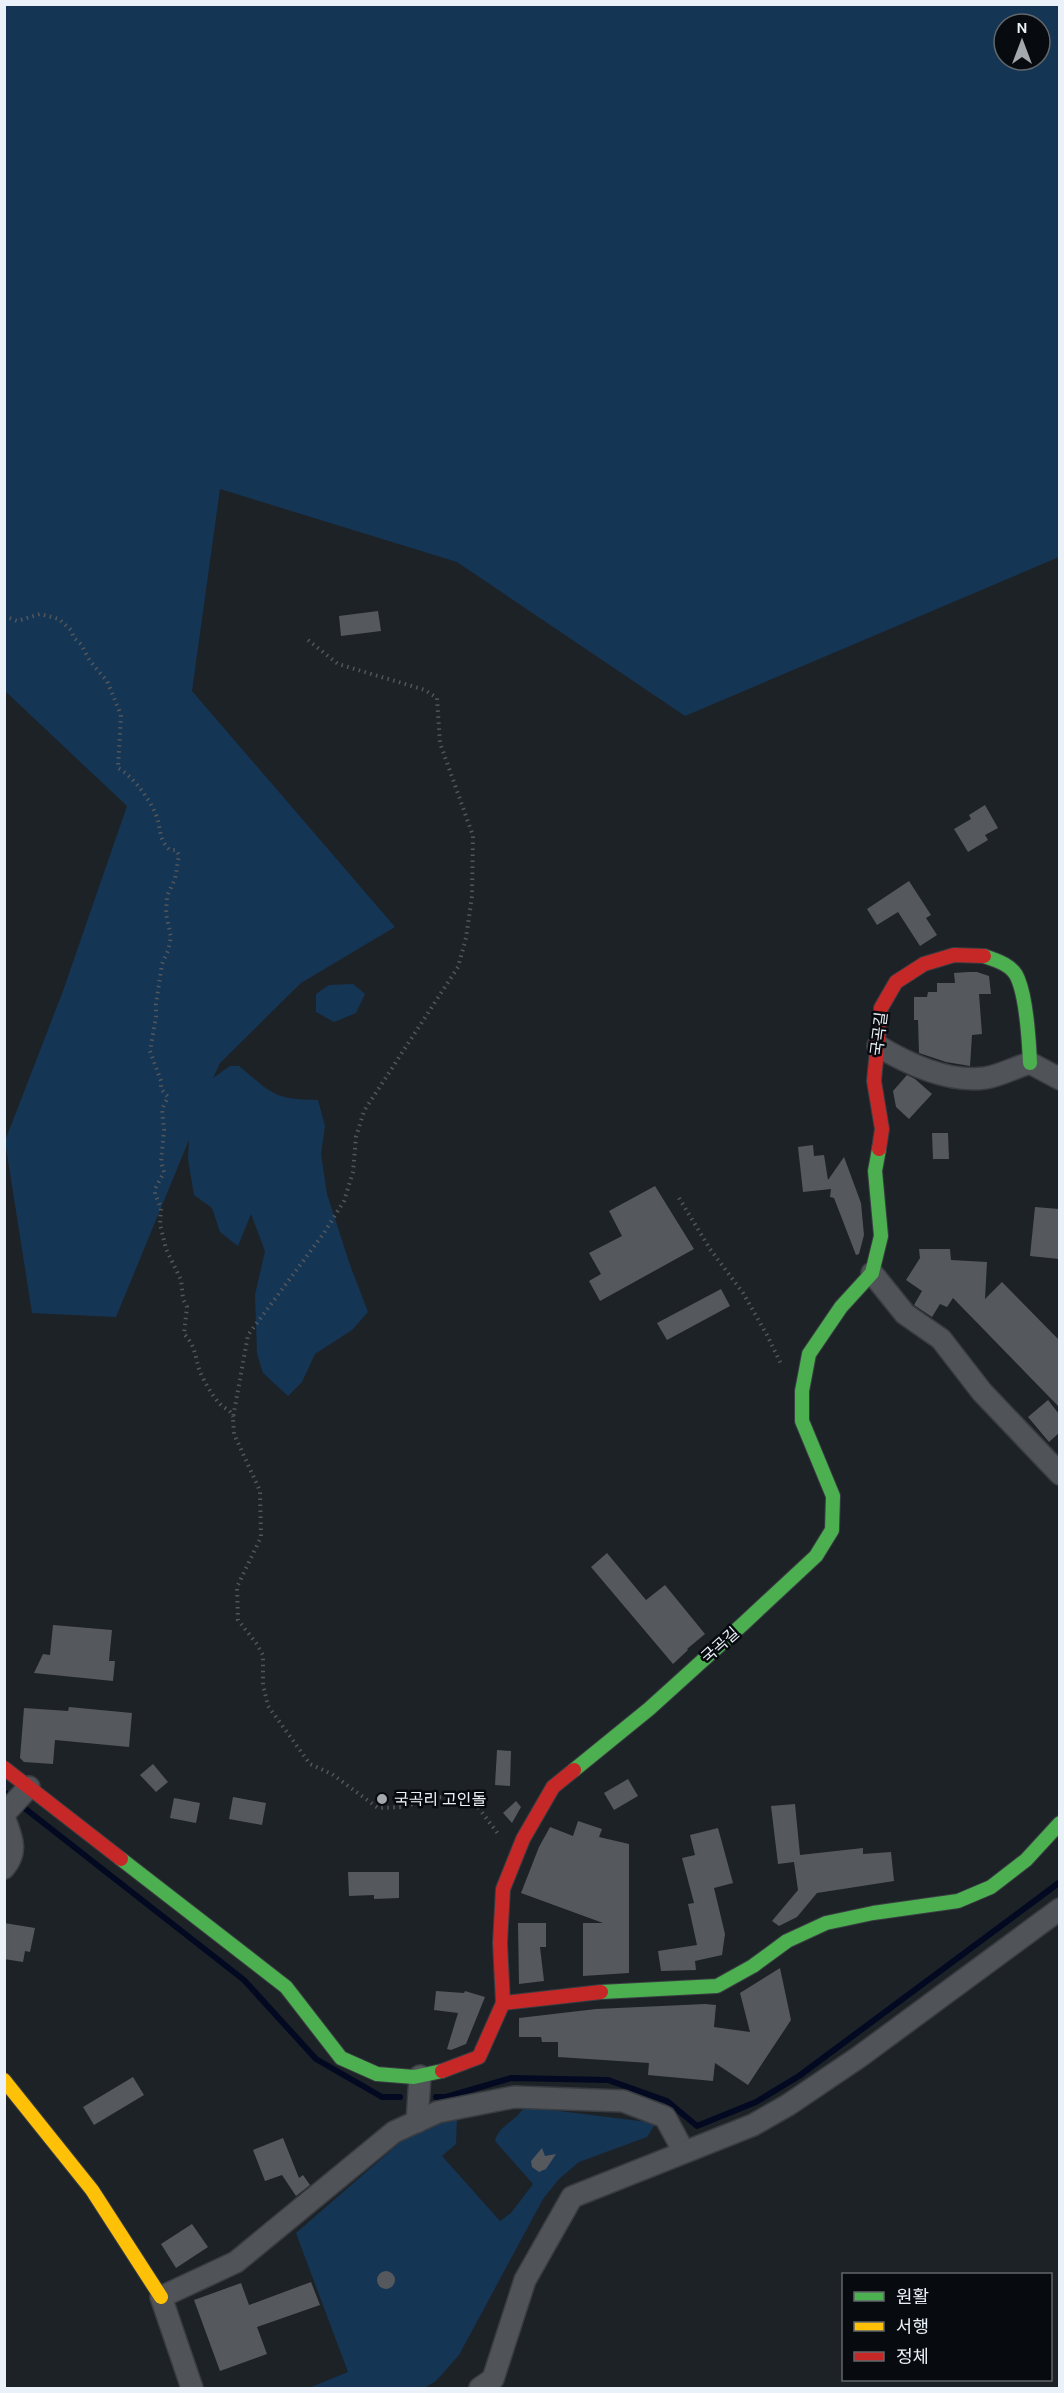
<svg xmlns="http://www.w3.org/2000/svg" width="1064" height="2393" viewBox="0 0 1064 2393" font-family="Karla,'Noto Sans KR',sans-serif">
	<rect width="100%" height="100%" fill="#1d2227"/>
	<g fill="#153555" fill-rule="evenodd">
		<path d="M4,5H1059V557L685,716L457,562L220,489L192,691L395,927L301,983L220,1063L213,1078L230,1066H239C272,1093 273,1100 318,1100L325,1126L321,1154L327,1194L350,1265L368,1312L352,1330L315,1354L302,1382L288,1396L263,1373L257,1354L255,1295L265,1251L251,1214L238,1246L220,1232L212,1208L194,1195L188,1159L189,1140L116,1317L32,1313L5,1141L63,991L127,806L5,691ZM1004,24H1040V60H1004Z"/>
		<polygon points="353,984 365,994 356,1013 334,1022 316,1012 316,994 329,985"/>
		<path d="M523,2109H543L656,2123L647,2137L579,2162L559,2179L543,2199L459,2355L436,2381L424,2388H309L348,2372L296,2233L404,2139L448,2119H457L456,2144L442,2156L500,2221L511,2213L533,2184L495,2141C498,2127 515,2121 523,2109Z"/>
	</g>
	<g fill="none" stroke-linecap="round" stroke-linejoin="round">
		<g stroke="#030921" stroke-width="6">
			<polyline points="4,1792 244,1980 316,2059 382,2097 400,2097"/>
			<polyline points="436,2097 446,2097 511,2078 608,2080 667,2101 697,2126 756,2102 799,2076 1060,1882"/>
		</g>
	</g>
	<g fill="#55595d">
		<polygon points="378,611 381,631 341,636 339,616"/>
		<polygon points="985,805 998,828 985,835 988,840 968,852 954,829 971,819 969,815"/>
		<polygon points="909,881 931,915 926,918 937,935 920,946 898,912 877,925 867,909"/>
		<polygon points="968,972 977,972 989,976 991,994 979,994 982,1034 972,1035 970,1066 946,1062 919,1053 918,1020 914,1020 914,997 927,997 928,992 937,992 937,983 955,983 954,973"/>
		<polygon points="907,1075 915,1079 932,1094 909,1119 896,1107 893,1091"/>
		<polygon points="932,1133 948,1133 949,1159 933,1159"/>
		<polygon points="813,1145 814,1156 824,1155 828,1180 844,1157 861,1203 864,1235 859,1254 856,1255 834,1198 830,1197 831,1189 803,1192 798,1147"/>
		<polygon points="655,1186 694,1249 600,1301 589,1281 601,1274 589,1253 622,1236 609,1211"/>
		<polygon points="1035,1207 1059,1209 1059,1259 1030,1256"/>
		<polygon points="919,1249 950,1249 951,1260 987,1262 985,1299 1002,1282 1059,1340 1059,1407 953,1298 947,1307 940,1304 932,1317 914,1305 922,1291 906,1280 920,1258"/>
		<polygon points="721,1289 730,1306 667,1340 657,1323"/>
		<polygon points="1048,1400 1059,1414 1059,1433 1049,1442 1028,1417"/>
		<polygon points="607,1553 646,1600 665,1585 705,1634 687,1649 688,1650 673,1664 591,1567"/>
		<polygon points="53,1625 112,1630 109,1661 115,1661 113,1681 34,1673 43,1654 50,1655"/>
		<polygon points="69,1707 132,1713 129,1747 55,1740 53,1764 24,1762 20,1758 24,1708 68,1711"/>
		<polygon points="497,1750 511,1751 510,1786 495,1785"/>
		<polygon points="153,1764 168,1782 156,1792 140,1775"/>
		<polygon points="628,1779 638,1796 614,1810 604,1793"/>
		<polygon points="233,1797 266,1803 262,1825 229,1819"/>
		<polygon points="174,1798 200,1803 196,1823 170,1818"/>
		<polygon points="516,1801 521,1807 512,1823 503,1813"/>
		<polygon points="795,1804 800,1855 863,1848 863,1854 891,1852 894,1881 817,1893 797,1917 779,1926 772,1921 798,1890 794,1862 778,1864 771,1806"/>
		<polygon points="578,1821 602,1829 599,1837 629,1844 629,1973 583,1976 583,1923 603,1923 521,1893 539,1847 550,1827 573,1836"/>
		<polygon points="718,1828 733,1883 714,1888 725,1934 722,1955 695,1961 696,1970 661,1971 658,1951 697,1945 688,1904 694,1903 682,1858 695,1855 690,1835"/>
		<polygon points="348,1872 399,1872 399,1898 374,1899 374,1895 349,1896"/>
		<polygon points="4,1923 35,1928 30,1952 25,1951 23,1962 4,1959"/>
		<polygon points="518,1923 546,1923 546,1947 540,1947 544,1981 519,1984"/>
		<polygon points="780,1968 791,2020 748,2085 715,2063 713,2081 648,2075 649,2063 558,2057 558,2042 542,2042 541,2037 519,2037 519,2018 596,2009 705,2004 716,2005 714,2027 750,2032 740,1993"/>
		<polygon points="436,1991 464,1993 465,1991 485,1997 466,2044 451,2050 447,2049 458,2013 434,2010"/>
		<polygon points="133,2077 144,2095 94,2125 83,2107"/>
		<polygon points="283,2138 299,2178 303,2175 310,2185 296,2196 282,2175 265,2181 253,2150"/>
		<polygon points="542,2148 545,2156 556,2154 546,2169 539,2172 532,2167 531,2161"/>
		<polygon points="192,2224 208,2247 176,2268 161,2244"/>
		<circle cx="386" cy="2280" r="9"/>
		<polygon points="311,2282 320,2305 257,2327 267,2354 220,2371 194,2300 241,2283 249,2305"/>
	</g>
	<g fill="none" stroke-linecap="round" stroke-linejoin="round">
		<g stroke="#393d42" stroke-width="24">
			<g id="street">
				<path d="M878,1046C908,1064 948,1083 985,1078C999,1076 1016,1067 1030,1063L1060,1079"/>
				<polyline points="872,1273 905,1314 941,1339 982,1392 1060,1474"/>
				<polyline points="4,1814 29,1787"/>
				<path d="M4,1817C11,1836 19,1851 4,1868"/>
				<polyline points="417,2122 420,2076"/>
				<polyline points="192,2388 161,2297 236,2262 394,2132 438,2112 514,2097 623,2101 665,2117 684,2152"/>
				<polyline points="480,2388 493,2379 525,2280 572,2197 753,2125 788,2105 859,2057 1060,1909"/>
			</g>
		</g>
		<g stroke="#393d42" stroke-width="16">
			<g id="fast">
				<path d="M984,956C996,960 1013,965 1018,979C1026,998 1029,1041 1030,1063"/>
				<polyline points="574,1770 649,1709 743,1624 816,1556 832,1530 833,1496 802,1421 802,1391 809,1354 841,1307 872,1273 881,1236 875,1171 879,1149"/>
				<polyline points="121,1859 286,1987 341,2058 377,2074 414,2077 442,2071"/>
				<polyline points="601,1992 717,1986 753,1966 787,1941 826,1923 873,1913 958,1901 991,1887 1026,1860 1060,1823"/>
			</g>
		</g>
		<g stroke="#393d42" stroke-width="16">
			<polyline id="slow" points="4,2080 92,2190 161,2297"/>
		</g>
		<g stroke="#393d42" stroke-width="16">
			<g id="jam">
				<polyline points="879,1149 882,1129 874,1081 881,1008 896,982 924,964 954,955 984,956"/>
				<polyline points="4,1768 121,1859"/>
				<polyline points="503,2003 500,1943 503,1889 523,1839 553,1787 574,1770"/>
				<polyline points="442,2071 479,2057 503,2003 601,1992"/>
			</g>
		</g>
		<g stroke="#53575b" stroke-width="4" stroke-dasharray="1.5 4.5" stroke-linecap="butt">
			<path d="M4,616L17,621L40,614L59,619L71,630L74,638L81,644L90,661L107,681L121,715L118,768C133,776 154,804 158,821C161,833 160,841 170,850H176L179,855L175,879L167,896L166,914L171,937L168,951L162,964L156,1004V1017L150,1051L161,1081V1089L168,1097L162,1109L164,1130L161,1162L164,1172L155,1189V1194L161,1208L160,1224L166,1249L181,1280L183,1299L187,1307L184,1334C196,1346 195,1358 200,1372C204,1381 213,1397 220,1404C226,1410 230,1409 233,1417"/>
			<polyline points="308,640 338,664 425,690 437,698 440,743 473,836 472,896 466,938 458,967 364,1111 356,1137 353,1172 344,1201 324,1233 248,1335 233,1418 234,1434 260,1491 261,1537 237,1587 238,1620 256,1643 263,1655 263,1685 268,1706 310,1764 332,1774 378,1808 403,1807 435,1797 461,1798 474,1802 499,1835"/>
			<polyline points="679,1198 710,1249 743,1293 767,1335 782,1366"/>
		</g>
		<use href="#street" stroke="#505357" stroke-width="21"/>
		<use href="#fast" stroke="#4caf50" stroke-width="14"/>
		<use href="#slow" stroke="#ffc107" stroke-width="14"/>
		<use href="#jam" stroke="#c62828" stroke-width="14"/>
	</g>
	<circle fill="#a3a9af" stroke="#070b0f" stroke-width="2" cx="382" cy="1799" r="6"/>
	<g text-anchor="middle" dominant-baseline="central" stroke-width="5" stroke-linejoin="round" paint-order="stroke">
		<g font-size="16" fill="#ebf1f8" stroke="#070b0f">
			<text transform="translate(879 1034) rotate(-83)">국곡길</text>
			<text transform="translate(720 1645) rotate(-42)">국곡길</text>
		</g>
		<g font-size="16" fill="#ebf1f8" stroke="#070b0f" text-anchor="start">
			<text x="394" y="1799">국곡리 고인돌</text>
		</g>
	</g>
	<rect width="1064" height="2393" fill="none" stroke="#ebf1f8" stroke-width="12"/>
	<rect x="842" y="2273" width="210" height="108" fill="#070b0f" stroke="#62676c" stroke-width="1.5"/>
	<rect x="854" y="2292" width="30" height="9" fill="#4caf50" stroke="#62676c" stroke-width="1.5"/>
	<text x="896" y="2303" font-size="18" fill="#ebf1f8">원활</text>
	<rect x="854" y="2322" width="30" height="9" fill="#ffc107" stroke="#62676c" stroke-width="1.5"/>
	<text x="896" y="2333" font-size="18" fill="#ebf1f8">서행</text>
	<rect x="854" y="2352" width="30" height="9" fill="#c62828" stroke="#62676c" stroke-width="1.5"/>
	<text x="896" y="2363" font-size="18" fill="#ebf1f8">정체</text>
	<g transform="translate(1022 42)"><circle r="28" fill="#070b0f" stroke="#62676c" stroke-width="1.5"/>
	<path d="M0-4.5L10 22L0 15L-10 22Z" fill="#a3a9af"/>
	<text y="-9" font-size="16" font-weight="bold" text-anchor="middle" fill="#ebf1f8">N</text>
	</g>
</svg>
